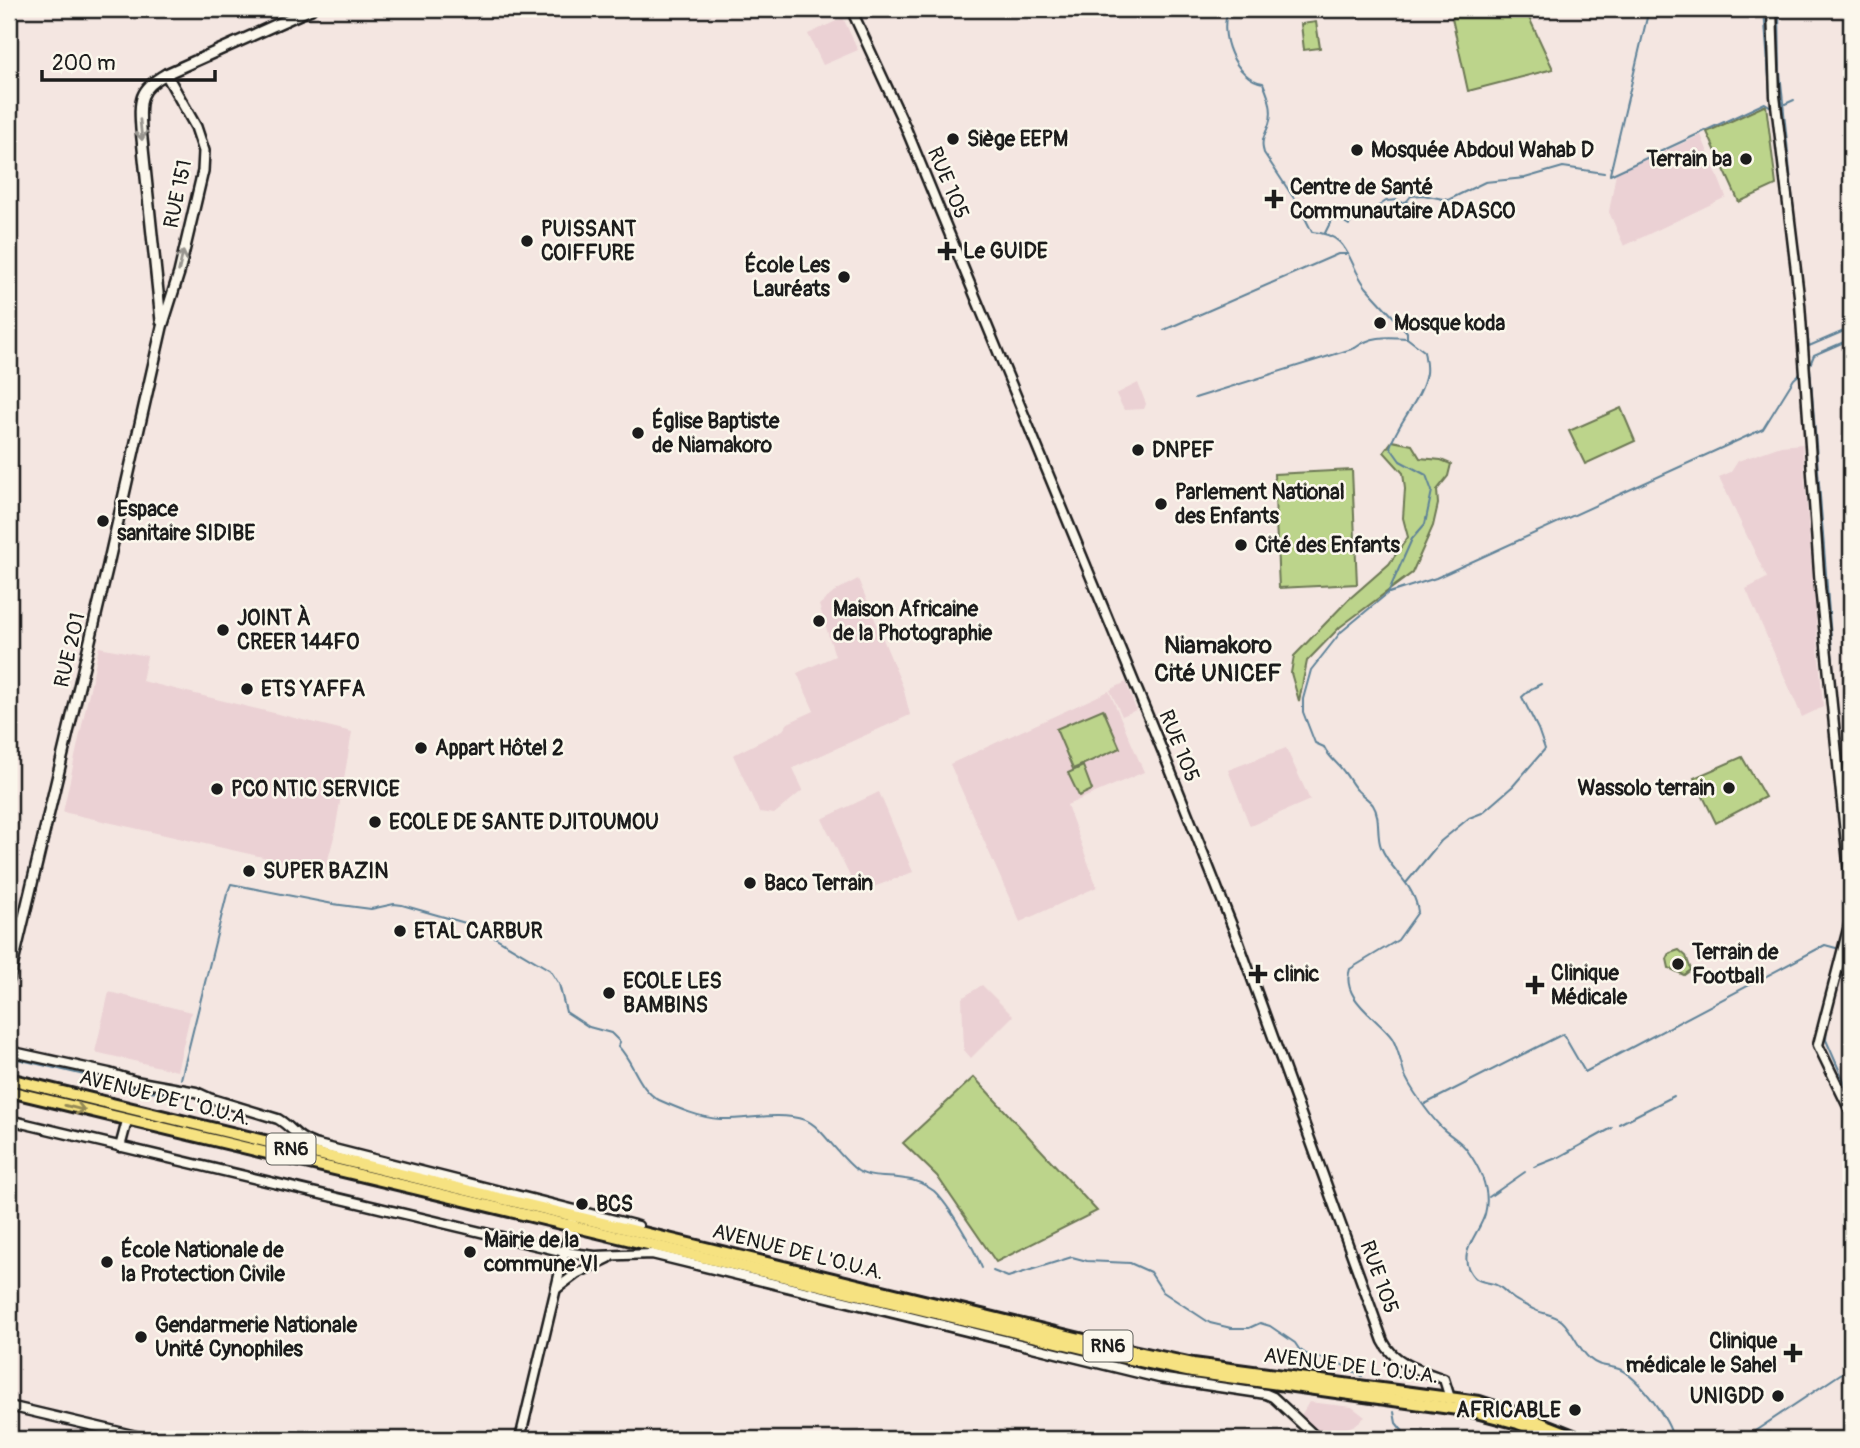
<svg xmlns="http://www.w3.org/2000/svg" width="1860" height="1448" viewBox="0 0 1860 1448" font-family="Pangolin,sans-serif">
	<rect width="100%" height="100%" fill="#f4e6e1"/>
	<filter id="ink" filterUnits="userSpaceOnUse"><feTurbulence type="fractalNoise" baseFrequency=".0143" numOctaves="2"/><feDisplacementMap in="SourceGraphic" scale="14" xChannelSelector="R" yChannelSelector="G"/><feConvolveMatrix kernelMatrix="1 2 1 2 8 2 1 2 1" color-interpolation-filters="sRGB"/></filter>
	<g filter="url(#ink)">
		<g fill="#ebd1d4">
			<polygon points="843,18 858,50 823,65 808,34"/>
			<polygon points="1701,135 1726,197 1624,246 1609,212 1616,173"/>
			<polygon points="1138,383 1146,404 1144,409 1124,410 1116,394"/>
			<polygon points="1802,444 1823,707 1802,717 1746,589 1767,578 1719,477 1731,472 1738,461 1781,446"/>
			<polygon points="858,579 903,687 910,715 793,768 803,790 774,814 759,812 733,755 783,730 788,723 814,711 797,673 835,656 819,605 837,590"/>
			<polygon points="99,647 147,656 142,681 352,732 334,837 325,871 63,812"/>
			<polygon points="1126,682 1136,710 1122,716 1110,690"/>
			<polygon points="1109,691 1144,772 1067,805 1097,887 1020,922 950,764"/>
			<polygon points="1286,748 1310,800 1250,826 1228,770"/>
			<polygon points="879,792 913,872 858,893 822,819"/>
			<polygon points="982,985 1013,1016 971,1058 964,1050 962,998"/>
			<polygon points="109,992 191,1012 177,1071 95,1052"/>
			<polygon points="1309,1402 1352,1407 1365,1417 1355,1425 1323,1438 1300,1417"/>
		</g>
		<g fill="#bcd48b" stroke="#6c7854" stroke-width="2">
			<polygon points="1465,9 1525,9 1553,69 1468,91 1452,18"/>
			<polygon points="1316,22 1320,48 1304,50 1301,24"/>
			<polygon points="1766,105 1776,185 1739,202 1707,132"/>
			<polygon points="1621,408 1635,441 1585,464 1569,431"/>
			<polygon points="1392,441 1412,445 1420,458 1441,460 1451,464 1448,476 1437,490 1438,504 1433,526 1412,573 1340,627 1307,661 1299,701 1291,673 1294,656 1348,600 1389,564 1408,537 1403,518 1405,489 1403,473 1384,452"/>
			<polygon points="1352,470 1357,584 1279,588 1274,474"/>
			<polygon points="1103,709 1120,748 1073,769 1056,729"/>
			<polygon points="1742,757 1765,797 1716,823 1694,778"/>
			<polygon points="1083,766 1092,790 1079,796 1068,773"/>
			<polygon points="1679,950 1686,956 1691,970 1684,975 1669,968 1667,959 1670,953"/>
			<polygon points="974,1077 1097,1211 996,1262 937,1176 903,1143"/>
		</g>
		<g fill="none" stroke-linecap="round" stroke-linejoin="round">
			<g stroke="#5e8298" stroke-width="2">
				<path d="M1229,9C1217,33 1235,79 1263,83C1268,95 1274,110 1269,124C1265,136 1260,140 1264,153L1299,206L1312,232C1351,234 1347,263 1366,287C1379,302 1394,317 1407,332V338L1424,351C1425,358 1427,366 1426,373C1422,400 1398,421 1390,447L1400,461L1426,475L1432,491L1425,524L1412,539L1388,593L1341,632L1311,670L1303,699V712L1315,743L1324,747C1329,758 1338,763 1344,772C1349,778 1352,785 1357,790C1361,795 1369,799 1373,805C1381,817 1376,835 1381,847C1391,872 1415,884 1418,912L1398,940L1350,969C1340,999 1378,1018 1392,1038C1398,1048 1401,1062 1404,1073C1409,1087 1429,1114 1440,1126C1448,1135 1460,1140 1467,1150C1480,1168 1491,1192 1485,1214C1479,1235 1454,1255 1474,1277C1481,1284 1490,1281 1498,1286C1504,1289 1508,1295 1514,1299C1520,1303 1527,1306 1533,1309C1542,1314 1554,1314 1562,1321C1573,1331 1578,1349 1590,1359C1600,1368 1609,1365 1619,1369C1638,1377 1670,1420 1673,1439"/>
				<polyline points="1779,9 1780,72 1801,283"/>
				<polyline points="1785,104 1794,100"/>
				<polyline points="1610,174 1649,9"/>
				<polyline points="1610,175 1765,103 1771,107 1764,9"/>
				<polyline points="1325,233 1332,219 1339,219 1349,225 1358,212 1367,214 1386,201 1398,200 1401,203 1407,201 1411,196 1423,195 1448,200 1485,182 1525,178 1563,167 1604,173"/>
				<polyline points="1805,317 1809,346 1851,328"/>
				<polyline points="1164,330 1338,254 1348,254"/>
				<polyline points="1809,367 1814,355 1851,339"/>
				<polyline points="1810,367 1836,703 1851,831"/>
				<path d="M1195,398L1355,348C1372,335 1388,337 1407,338"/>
				<polyline points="1389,593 1436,578 1763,429 1794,379 1802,372"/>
				<polyline points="1406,883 1441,841 1469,818 1482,813 1513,786 1545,749 1538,729 1522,697 1531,689 1541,684"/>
				<polyline points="1828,1022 1847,950 1851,948"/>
				<polyline points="1827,1028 1826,1040 1851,1097"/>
				<polyline points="9,1057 176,1097"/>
				<path d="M181,1079L227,894L231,884L333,904L371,909L394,904L402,905L476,926L550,970L559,984L566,1012L589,1027L611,1033L620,1042L618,1046C634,1062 638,1089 659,1100C677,1108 700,1118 720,1119C748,1120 777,1111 805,1120C820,1124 840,1159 858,1171C871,1179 890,1176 905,1179C915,1180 926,1185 934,1191C949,1205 974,1248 982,1268"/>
				<polyline points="1425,1104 1563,1034 1585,1072 1825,945 1836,948"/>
				<polyline points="1619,1124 1674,1096"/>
				<polyline points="1534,1167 1559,1157 1612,1128"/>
				<polyline points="1489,1197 1525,1172"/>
				<polyline points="993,1271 1008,1277 1072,1257 1087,1261 1130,1263 1150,1272 1163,1292 1210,1323 1231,1328 1249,1328 1260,1323 1270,1326 1295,1343 1299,1349 1306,1354 1339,1363 1362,1376"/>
				<polyline points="1394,1412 1396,1423 1409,1439"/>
				<polyline points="1743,1439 1851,1367"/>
				<polyline points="1758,1439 1768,1432 1781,1439"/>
			</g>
			<g stroke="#1c1c1c" stroke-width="13">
				<g id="tertiary">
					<path d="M851,9L905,126L1169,767L1239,943L1383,1341C1394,1364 1422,1371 1444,1379L1450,1398"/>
					<polyline points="1772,9 1775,96 1800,304 1820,587 1851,892 1850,921 1818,1045 1851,1113"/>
					<path d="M9,1051L109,1073L135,1081L196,1092L209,1098L278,1119C293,1128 296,1138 314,1144L638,1226"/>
					<polyline points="9,1120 565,1252 595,1256 652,1254 1159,1378 1266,1394 1273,1397 1318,1439"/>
					<polyline points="120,1147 127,1121"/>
					<polyline points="556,1289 576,1274 609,1258"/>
					<polyline points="9,1406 149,1439"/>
					<polyline points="520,1439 572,1221"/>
					<polyline points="1848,1439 1851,1435"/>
				</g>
			</g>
			<g stroke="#1c1c1c" stroke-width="14">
				<g id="secondary">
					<path d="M161,321L141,129C139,100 139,89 166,74L311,9"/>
					<polyline points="9,980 108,565 162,327 179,273 203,171 204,151 196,127 166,74"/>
				</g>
			</g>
			<g stroke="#1c1c1c" stroke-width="16">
				<g id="trunk">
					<polyline points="9,1079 1109,1346 1193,1364 1479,1402 1520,1415 1581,1439"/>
					<polyline points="9,1091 1107,1354 1192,1372 1472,1411 1518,1423 1559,1439"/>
				</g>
			</g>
			<use href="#tertiary" stroke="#fbf7ec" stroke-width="8"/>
			<use href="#secondary" stroke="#fbf7ec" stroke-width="9"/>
			<use href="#trunk" stroke="#f6e281" stroke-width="10"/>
		</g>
		<defs><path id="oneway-shaft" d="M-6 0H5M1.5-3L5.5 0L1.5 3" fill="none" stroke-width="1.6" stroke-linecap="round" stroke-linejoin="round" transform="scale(1.75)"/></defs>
		<g stroke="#97948e">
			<use href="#oneway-shaft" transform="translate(141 130) rotate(84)"/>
			<use href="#oneway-shaft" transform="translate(181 261) rotate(-77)"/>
		</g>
		<use stroke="#948954" href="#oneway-shaft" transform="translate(75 1108) rotate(14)"/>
	</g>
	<g fill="#1c1c1c" stroke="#fbf7ec" stroke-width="2.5">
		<circle cx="953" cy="139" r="7"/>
		<circle cx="1357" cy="150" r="7"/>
		<circle cx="1746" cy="159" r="7"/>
		<path d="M1270.5 188.5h7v7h7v7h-7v7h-7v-7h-7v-7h7z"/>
		<circle cx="527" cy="241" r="7"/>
		<path d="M943.5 240.5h7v7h7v7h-7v7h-7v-7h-7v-7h7z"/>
		<circle cx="844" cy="277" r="7"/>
		<circle cx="1380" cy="323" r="7"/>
		<circle cx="638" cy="433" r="7"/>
		<circle cx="1138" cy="450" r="7"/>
		<circle cx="1161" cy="504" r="7"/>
		<circle cx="103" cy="521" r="7"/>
		<circle cx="1241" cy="545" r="7"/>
		<circle cx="819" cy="621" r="7"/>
		<circle cx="223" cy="630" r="7"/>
		<circle cx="247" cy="689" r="7"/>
		<circle cx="421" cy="748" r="7"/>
		<circle cx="1729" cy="788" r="7"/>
		<circle cx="217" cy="789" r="7"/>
		<circle cx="375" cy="822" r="7"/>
		<circle cx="249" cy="871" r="7"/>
		<circle cx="750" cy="883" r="7"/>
		<circle cx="400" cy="931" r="7"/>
		<circle cx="1678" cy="964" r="7"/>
		<path d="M1254.5 963.5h7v7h7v7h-7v7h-7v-7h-7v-7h7z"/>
		<path d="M1531.5 974.5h7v7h7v7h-7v7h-7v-7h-7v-7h7z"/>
		<circle cx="609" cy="993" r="7"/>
		<circle cx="582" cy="1204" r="7"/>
		<circle cx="470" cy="1252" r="7"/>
		<circle cx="107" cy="1262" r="7"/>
		<circle cx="141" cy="1337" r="7"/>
		<path d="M1789.5 1342.5h7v7h7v7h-7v7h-7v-7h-7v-7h7z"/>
		<circle cx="1778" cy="1396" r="7"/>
		<circle cx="1575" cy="1410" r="7"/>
	</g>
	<g text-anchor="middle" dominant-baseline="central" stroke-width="5" stroke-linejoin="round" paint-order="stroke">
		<g fill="#fbf7ec" stroke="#5f5e5a" stroke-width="2">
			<rect x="266.5" y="1133.5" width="49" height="31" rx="5"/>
			<rect x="1083.5" y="1330.5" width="49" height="31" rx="5"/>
		</g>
		<g font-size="19" font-weight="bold" fill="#1c1c1c">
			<text x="291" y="1149">RN6</text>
			<text x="1108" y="1346">RN6</text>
		</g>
		<g font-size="21" font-weight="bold" fill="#1c1c1c" stroke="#fbf7ec" text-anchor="start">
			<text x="967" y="139">Siège EEPM</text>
			<text x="1371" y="150">Mosquée Abdoul Wahab D</text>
			<text x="1732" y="159" text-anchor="end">Terrain ba</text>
			<text x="1290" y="187">Centre de Santé<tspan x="1290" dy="24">Communautaire ADASCO</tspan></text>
			<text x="541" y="229">PUISSANT<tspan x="541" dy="24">COIFFURE</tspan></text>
			<text x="963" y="251">Le GUIDE</text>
			<text x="830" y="265" text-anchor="end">École Les<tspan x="830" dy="24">Lauréats</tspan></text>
			<text x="1394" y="323">Mosque koda</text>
			<text x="652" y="421">Église Baptiste<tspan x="652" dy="24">de Niamakoro</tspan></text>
			<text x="1152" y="450">DNPEF</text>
			<text x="1175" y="492">Parlement National<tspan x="1175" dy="24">des Enfants</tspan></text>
			<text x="117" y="509">Espace<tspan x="117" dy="24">sanitaire SIDIBE</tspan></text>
			<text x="1255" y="545">Cité des Enfants</text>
			<text x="833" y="609">Maison Africaine<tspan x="833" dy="24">de la Photographie</tspan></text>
			<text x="237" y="618">JOINT À<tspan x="237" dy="24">CREER 144FO</tspan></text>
			<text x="261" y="689">ETS YAFFA</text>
			<text x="435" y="748">Appart Hôtel 2</text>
			<text x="1715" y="788" text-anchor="end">Wassolo terrain</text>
			<text x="231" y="789">PCO NTIC SERVICE</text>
			<text x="389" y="822">ECOLE DE SANTE DJITOUMOU</text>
			<text x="263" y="871">SUPER BAZIN</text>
			<text x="764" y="883">Baco Terrain</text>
			<text x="414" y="931">ETAL CARBUR</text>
			<text x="1692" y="952">Terrain de<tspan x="1692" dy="24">Football</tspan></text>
			<text x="1551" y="973">Clinique<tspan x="1551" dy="24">Médicale</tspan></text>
			<text x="1274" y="974">clinic</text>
			<text x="623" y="981">ECOLE LES<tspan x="623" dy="24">BAMBINS</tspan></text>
			<text x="596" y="1204">BCS</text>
			<text x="484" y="1240">Mairie de la<tspan x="484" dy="24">commune VI</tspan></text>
			<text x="121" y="1250">École Nationale de<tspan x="121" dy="24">la Protection Civile</tspan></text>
			<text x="155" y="1325">Gendarmerie Nationale<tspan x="155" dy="24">Unité Cynophiles</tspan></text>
			<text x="1777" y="1341" text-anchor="end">Clinique<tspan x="1777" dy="24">médicale le Sahel</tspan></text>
			<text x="1764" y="1396" text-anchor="end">UNIGDD</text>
			<text x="1561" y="1410" text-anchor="end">AFRICABLE</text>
		</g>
		<g font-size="21" fill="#1c1c1c" stroke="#fbf7ec">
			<text transform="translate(948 183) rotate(67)">RUE 105</text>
			<text transform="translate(178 194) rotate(-78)">RUE 151</text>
			<text transform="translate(70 650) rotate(-77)">RUE 201</text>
			<text transform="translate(1179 746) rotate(68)">RUE 105</text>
			<text transform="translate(165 1098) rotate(14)">AVENUE DE L'O.U.A.</text>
			<text transform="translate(798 1252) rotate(14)">AVENUE DE L'O.U.A.</text>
			<text transform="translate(1379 1277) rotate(70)">RUE 105</text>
			<text transform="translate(1351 1366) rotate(7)">AVENUE DE L'O.U.A.</text>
		</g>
		<g font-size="24" font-weight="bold" fill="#1c1c1c" stroke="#fbf7ec">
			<text x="1218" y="645">Niamakoro<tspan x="1218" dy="28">Cité UNICEF</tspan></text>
		</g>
	</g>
	<rect width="1860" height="1448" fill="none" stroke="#fbf7ec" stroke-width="35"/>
	<rect x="18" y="18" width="1825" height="1413" fill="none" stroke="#1c1c1c" stroke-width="2.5" filter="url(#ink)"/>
	<path d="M42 70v10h173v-10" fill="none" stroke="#1c1c1c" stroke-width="3.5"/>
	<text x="52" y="70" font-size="21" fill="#1c1c1c" stroke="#fbf7ec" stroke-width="5" paint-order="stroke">200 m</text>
</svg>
